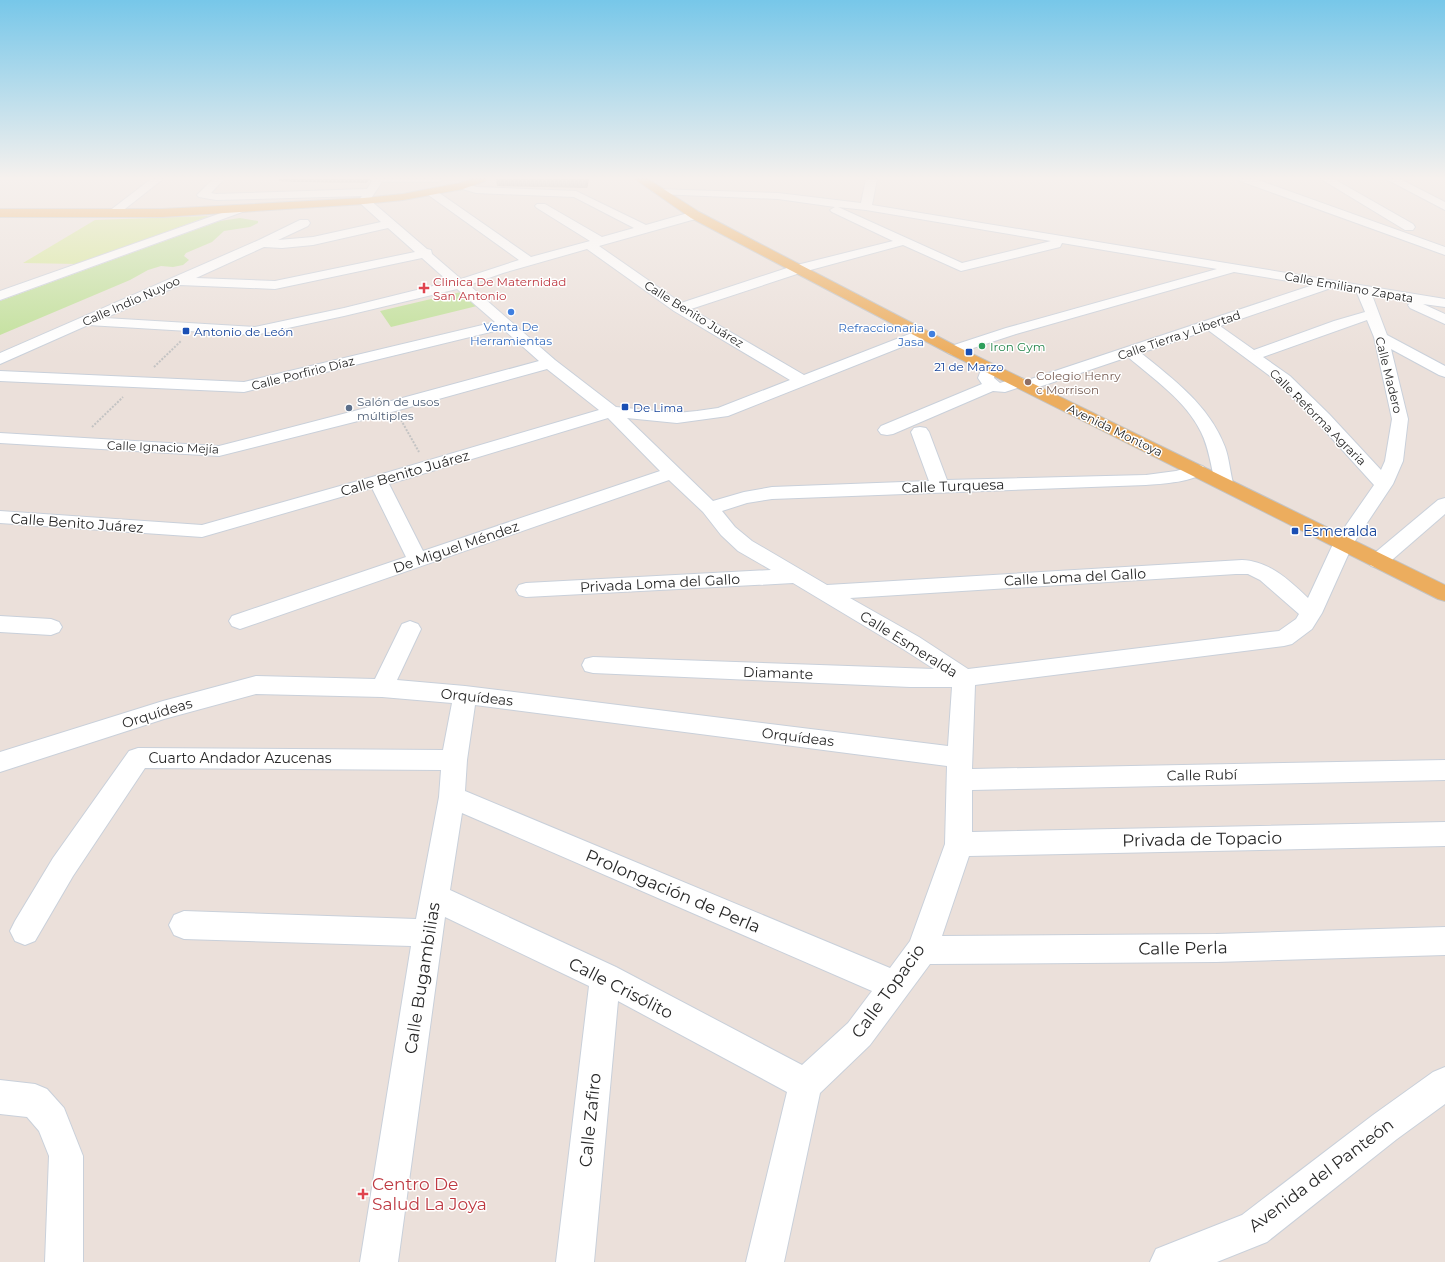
<svg xmlns="http://www.w3.org/2000/svg" width="1445" height="1262" viewBox="0 0 1445 1262" font-family="Montserrat,sans-serif">
	<rect width="100%" height="100%" fill="#ebe0da"/>
	<g fill="#c0e098">
		<polygon points="240,218 258,221 258,223 250,227 224,231 212,242 186,253 184,256 189,260 183,265 173,267 161,266 148,270 130,280 0,335 0,301 220,221"/>
		<polygon points="461,292 477,306 391,327 380,311"/>
	</g>
	<polygon fill="#d5e794" points="209,216 79,264 23,263 95,220"/>
	<g fill="none" stroke-linecap="round" stroke-linejoin="round">
		<g stroke="#c9d0da" stroke-width="2">
			<g id="minor">
				<polygon points="151,179 163,179 116,216 108,216 106,214 108,212"/>
				<path d="M213,179H224L211,193L216,194L367,189L373,179H444L439,182H382L370,200L427,249L431,250L432,254L461,279L519,260L427,194L425,192L427,190H435L531,257L590,241L537,208L535,206L537,204H545L602,237L634,228L574,197L476,193L459,188L457,186L459,184L463,183L477,187L576,191L646,225L695,211L699,212L701,215L699,218L599,246L681,303L793,266L893,241L832,212L830,210L835,207L778,199L658,194L652,191L654,189L778,193L861,203L866,179H877L872,205L1445,299V307L1423,304L1445,314V324L1410,308L1408,305L1412,302L1372,295L1387,335L1445,366V377L1439,375L1391,349L1408,419L1403,461L1393,484L1353,544L1322,613L1312,629L1292,644L1284,646L975,685L972,769L1445,760V780L972,790V832L1445,822V846L969,856L942,936L1216,934L1445,927V955L1216,962L930,964L870,1045L820,1093L784,1262H746L787,1092L618,1001L594,1262H556L589,986L445,917L398,1262H360L411,946L184,939L174,935L169,925L174,915L184,911L416,919L439,797L441,770L145,768L73,876L35,941L25,945L15,941L10,931L15,921L53,858L129,751L138,748L443,750L452,703L382,697L256,694L164,719L0,772V752L163,701L256,676L375,679L402,624L410,621L418,624L421,629L397,680L465,686L948,746L952,687H910L593,673L585,671L582,665L585,659L593,657L934,669L903,649L793,583L526,597L519,595L516,590L519,585L526,583L771,570L738,551L721,535L703,512L669,480L240,629L232,626L229,621L232,616L406,557L372,488L202,537L0,523V511L202,525L372,477L599,410L547,369L370,418L219,456L0,443V433L219,446L358,410L539,361L503,329L244,392L0,381V371L244,382L495,322L457,289L344,316L255,335L88,325L0,364V353L259,240L300,220H308L310,223L308,226L278,240L313,237L381,222L360,203L358,201L362,196L216,200L199,197L197,195ZM838,207L866,210L1051,241L962,263ZM388,228L415,252L275,281L196,278L264,247L282,248L313,245ZM1062,243L1217,269L1006,328L948,347L945,350L948,353L953,355L958,353L1016,334L1234,272L1313,285L1025,381L1024,379L1018,377L1000,383L994,378L995,373L993,370L987,368L981,370L978,378L982,384L881,426L878,430L881,434L887,435L893,434L993,391L1005,392L1020,387L1027,391L1033,389L1128,357C1154,379 1186,401 1201,432C1209,448 1211,466 1215,483L1218,487L1224,489L1230,487L1233,483C1230,471 1229,458 1225,447C1209,405 1174,380 1141,353L1208,330L1278,382L1317,422L1374,485L1333,544L1308,598C1289,580 1269,561 1242,560L827,585L752,541L735,527L722,511L747,503L772,499L1146,485C1160,484 1198,482 1206,470L1203,466L1197,465L1176,471L1146,475L947,480L929,432L926,428L920,427L914,428L911,432L929,481L772,487L744,492L713,501L627,418L677,423L728,416L927,337L929,334L927,331L922,330L917,331L804,375L691,309L803,272L903,245L961,271L1060,247ZM587,249L674,311L790,380L718,408L697,411L677,413L616,407L555,360L469,285L503,273ZM422,258L449,282L344,308L255,327L105,318L180,285L275,289ZM1331,288L1357,293L1365,312L1334,321L1254,350L1220,326ZM1367,320L1374,337L1392,419L1385,461L1381,470L1329,414L1290,376L1263,357ZM608,418L660,471L423,551L389,484ZM1236,574H1248L1260,580L1299,614L1296,619L1279,631L968,669L919,637L850,598ZM475,705L947,766L945,844L910,941L890,968L465,791L467,760ZM462,813L872,991L848,1023L802,1065L616,967L450,890Z"/>
				<polygon points="1239,179 1255,179 1445,247 1445,255 1240,181"/>
				<polygon points="1321,179 1334,179 1413,224 1415,227 1413,230 1405,230"/>
				<polygon points="1386,179 1400,179 1445,202 1445,210"/>
				<polygon points="241,206 245,207 247,209 245,211 0,300 0,291"/>
				<polygon points="1445,498 1445,514 1385,566 1378,568 1371,566 1368,561 1371,556 1438,500"/>
				<polygon points="0,616 51,619 59,622 62,627 59,632 51,635 0,632"/>
				<polygon points="1445,1067 1445,1104 1397,1139 1267,1242 1217,1262 1150,1262 1156,1249 1242,1215 1373,1115 1433,1072"/>
				<polygon points="0,1080 35,1084 47,1089 64,1108 83,1156 83,1262 45,1262 49,1156 39,1131 27,1117 0,1114"/>
			</g>
		</g>
		<g stroke="#c3c3c3" stroke-width="2">
			<g id="major">
				<polygon points="471,179 486,179 485,181 463,189 403,200 364,204 162,217 0,217 0,209 162,209 364,198 403,194 460,183"/>
				<polygon points="635,179 648,179 699,212 958,347 1445,585 1445,601 1438,599 948,353 691,218"/>
			</g>
		</g>
		<g stroke="#c3c3c3" stroke-width="2" stroke-dasharray="2 1.5" stroke-linecap="butt">
			<polyline points="154,367 181,341"/>
			<polyline points="401,420 419,452"/>
			<polyline points="92,427 123,397"/>
		</g>
		<use href="#minor" fill="#fff" fill-rule="evenodd"/>
		<use href="#major" fill="#ecad5e" fill-rule="evenodd"/>
	</g>
	<g fill="#a7a29d">
		<polygon points="278,179 370,179 366,183 294,182 279,181"/>
		<polygon points="496,179 589,179 587,188 497,186"/>
	</g>
	<g fill="#88847f">
		<polygon points="365,179 370,179 366,183"/>
		<polygon points="586,179 589,179 587,188"/>
	</g>
	<linearGradient id="sky" x2="0" y2="1"><stop stop-color="#77c7e9"/><stop offset="0.5" stop-color="#f6f1ee"/><stop offset="1" stop-color="#f6f1ee" stop-opacity="0"/></linearGradient>
	<rect width="1445" height="356" fill="url(#sky)"/>
	<g fill="#e0444e" stroke="#fff" stroke-width="1.5">
		<path d="M422 282h4v4h4v4h-4v4h-4v-4h-4v-4h4z"/>
		<path d="M361 1188h4v4h4v4h-4v4h-4v-4h-4v-4h4z"/>
	</g>
	<g fill="#3f7fe0" stroke="#fff" stroke-width="1.5">
		<circle cx="511" cy="312" r="4"/>
		<circle cx="932" cy="334" r="4"/>
	</g>
	<g fill="#1a4fb4" stroke="#fff" stroke-width="1.5">
		<rect x="182" y="327" width="8" height="8" rx="2"/>
		<rect x="965" y="348" width="8" height="8" rx="2"/>
		<rect x="621" y="403" width="8" height="8" rx="2"/>
		<rect x="1291" y="527" width="8" height="8" rx="2"/>
	</g>
	<circle fill="#2e9e5b" stroke="#fff" stroke-width="1.5" cx="982" cy="346" r="4"/>
	<circle fill="#8d6e63" stroke="#fff" stroke-width="1.5" cx="1028" cy="382" r="4"/>
	<circle fill="#5c6f8a" stroke="#fff" stroke-width="1.5" cx="349" cy="408" r="4"/>
	<g text-anchor="middle" dominant-baseline="central" stroke-width="3" stroke-linejoin="round" paint-order="stroke">
		<g font-size="12" fill="#be3a42" stroke="#fff" text-anchor="start">
			<text x="433" y="281">Clinica De Maternidad<tspan x="433" dy="14">San Antonio</tspan></text>
		</g>
		<g font-size="12" fill="#282828" stroke="#fff">
			<text transform="translate(1349 287) rotate(10)">Calle Emiliano Zapata</text>
			<text transform="translate(131 301) rotate(-24)">Calle Indio Nuyoo</text>
			<text transform="translate(694 314) rotate(32)">Calle Benito Juárez</text>
			<text transform="translate(1179 335) rotate(-19)">Calle Tierra y Libertad</text>
			<text transform="translate(303 373) rotate(-14)">Calle Porfirio Díaz</text>
			<text transform="translate(1389 375) rotate(76)">Calle Madero</text>
			<text transform="translate(1318 417) rotate(45)">Calle Reforma Agraria</text>
			<text transform="translate(1115 430) rotate(26)">Avenida Montoya</text>
			<text transform="translate(163 447) rotate(2)">Calle Ignacio Mejía</text>
		</g>
		<g font-size="12" fill="#366cbe" stroke="#fff">
			<text x="511" y="326">Venta De<tspan x="511" dy="14">Herramientas</tspan></text>
			<text x="924" y="327" text-anchor="end">Refraccionaria<tspan x="924" dy="14">Jasa</tspan></text>
		</g>
		<g font-size="12" fill="#164399" stroke="#fff" text-anchor="start">
			<text x="194" y="331">Antonio de León</text>
			<text x="969" y="366" text-anchor="middle">21 de Marzo</text>
			<text x="633" y="407">De Lima</text>
		</g>
		<g font-size="12" fill="#27864d" stroke="#fff" text-anchor="start">
			<text x="990" y="346">Iron Gym</text>
		</g>
		<g font-size="12" fill="#785e54" stroke="#fff" text-anchor="start">
			<text x="1036" y="375">Colegio Henry<tspan x="1036" dy="14">c Morrison</tspan></text>
		</g>
		<g font-size="12" fill="#4e5e75" stroke="#fff" text-anchor="start">
			<text x="357" y="401">Salón de usos<tspan x="357" dy="14">múltiples</tspan></text>
		</g>
		<g font-size="14" fill="#282828" stroke="#fff">
			<text transform="translate(405 473) rotate(-16)">Calle Benito Juárez</text>
			<text transform="translate(953 486) rotate(-2)">Calle Turquesa</text>
			<text transform="translate(77 523) rotate(4)">Calle Benito Juárez</text>
			<text transform="translate(456 547) rotate(-19)">De Miguel Méndez</text>
			<text transform="translate(1075 577) rotate(-3)">Calle Loma del Gallo</text>
			<text transform="translate(660 583) rotate(-3)">Privada Loma del Gallo</text>
			<text transform="translate(909 644) rotate(32)">Calle Esmeralda</text>
			<text transform="translate(778 673) rotate(2)">Diamante</text>
			<text transform="translate(477 697) rotate(6)">Orquídeas</text>
			<text transform="translate(157 713) rotate(-17)">Orquídeas</text>
			<text transform="translate(798 737) rotate(7)">Orquídeas</text>
			<text x="240" y="758">Cuarto Andador Azucenas</text>
			<text transform="translate(1202 775) rotate(-1)">Calle Rubí</text>
		</g>
		<g font-size="14" fill="#164399" stroke="#fff" text-anchor="start">
			<text x="1303" y="531">Esmeralda</text>
		</g>
		<g font-size="17" fill="#282828" stroke="#fff">
			<text transform="translate(1202 839) rotate(-1)">Privada de Topacio</text>
			<text transform="translate(673 891) rotate(23)">Prolongación de Perla</text>
			<text transform="translate(1183 948) rotate(-1)">Calle Perla</text>
			<text transform="translate(422 978) rotate(-81)">Calle Bugambilias</text>
			<text transform="translate(621 988) rotate(27)">Calle Crisólito</text>
			<text transform="translate(888 991) rotate(-54)">Calle Topacio</text>
			<text transform="translate(590 1120) rotate(-84)">Calle Zafiro</text>
			<text transform="translate(1321 1175) rotate(-37)">Avenida del Panteón</text>
		</g>
		<g font-size="17" fill="#be3a42" stroke="#fff" text-anchor="start">
			<text x="372" y="1184">Centro De<tspan x="372" dy="20">Salud La Joya</tspan></text>
		</g>
	</g>
</svg>
